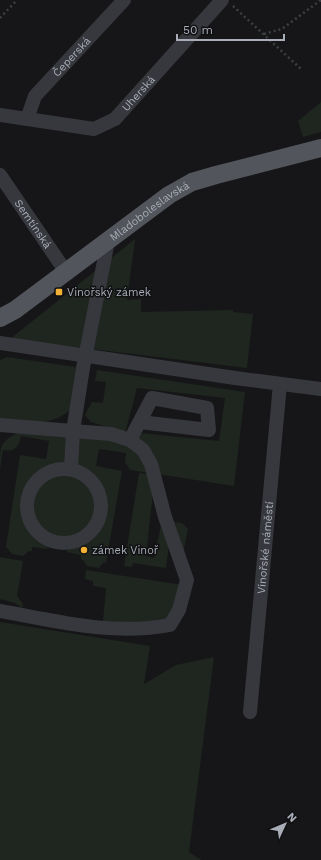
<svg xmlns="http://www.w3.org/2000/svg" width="321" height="860" viewBox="0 0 321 860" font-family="'Work Sans',sans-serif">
	<rect width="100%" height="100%" fill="#161618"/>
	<g fill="#1e261f">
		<polygon points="321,102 321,132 303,137 298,121"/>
		<polygon points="135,239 127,300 141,299 141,312 233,310 233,312 253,314 247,368 10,339"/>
		<path d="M7,357L76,367L70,410C47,429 27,422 0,419V360Z"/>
		<polygon points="97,370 245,392 234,486 157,474 137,439 140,433 219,441 225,398 137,388 125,433 91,422 85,415 92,402 103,403 106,382 95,381"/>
		<path d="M22,430L71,432L65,464C58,468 51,468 44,471C23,483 17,511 31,530C36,537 44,540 48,547L47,549L32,547V551H29L23,556L12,554L6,547L20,455L46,459L49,441L21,436C19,447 15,452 3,450L0,469C0,442 0,443 22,430Z"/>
		<path d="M79,433L131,444L149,473L130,470L125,462L126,453L99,449L96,466L122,471L106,563L104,562L99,568L87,566L83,560L81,559V555L67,552V550C72,546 81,545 87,541C105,529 110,504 98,485C92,476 81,473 76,465Z"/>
		<polygon points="139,473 149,474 153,492 146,556 154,558 162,521 169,544 166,568 133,563 132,567 124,566"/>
		<circle cx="63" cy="507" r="33"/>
		<polygon points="173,522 182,523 188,529 183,555"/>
		<polygon points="0,557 23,561 17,596 23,604 22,608 15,603 0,599"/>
		<path d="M86,570L176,584H181C178,592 175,610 170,616C161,627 117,622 103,621L106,588L93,586V581L85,579Z"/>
		<polygon points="0,622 150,646 144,684 176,665 214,657 189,852 201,860 0,860"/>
	</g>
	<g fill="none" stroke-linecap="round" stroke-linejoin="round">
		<g stroke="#3d3f44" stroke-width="2.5" stroke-dasharray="2 3" stroke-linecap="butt">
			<polyline points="233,6 301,69"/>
			<polyline points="0,18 17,0"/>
			<polyline points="264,34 282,29 321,0"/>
		</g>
		<g stroke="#37383d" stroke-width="14">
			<path id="s1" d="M0,115L94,129L115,119L222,0"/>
			<path id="s2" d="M27,119L35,96L124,0"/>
			<path id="s3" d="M0,175L66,272"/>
			<polyline points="0,343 235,378 321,389"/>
			<polyline points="0,425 73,431 71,469"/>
			<polyline points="130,440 152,398 207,408 209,430 140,422"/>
			<circle cx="64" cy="506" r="37"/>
			<path d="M0,611C56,621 113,636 170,625L179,610L187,580L165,517L151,464L143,450L130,440L111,434L73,431L83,368L108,241"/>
			<path id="s4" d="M250,712L280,384"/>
		</g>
		<path stroke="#53555c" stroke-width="18" id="s5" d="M0,318L15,310L169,195L192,182L216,175L321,148"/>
	</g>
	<g fill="#f2b134" stroke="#111113" stroke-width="1.5">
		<rect x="55" y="288" width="8" height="8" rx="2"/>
		<circle cx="84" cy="550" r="4"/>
	</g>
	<g text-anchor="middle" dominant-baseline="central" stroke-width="3" stroke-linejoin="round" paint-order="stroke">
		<g font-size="11" fill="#a8adb8" stroke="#111113">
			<text stroke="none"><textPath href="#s2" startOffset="78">Čeperská</textPath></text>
			<text stroke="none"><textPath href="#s1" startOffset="153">Uherská</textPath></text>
			<text stroke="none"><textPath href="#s5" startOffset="184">Mladoboleslavská</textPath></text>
			<text stroke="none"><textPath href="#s3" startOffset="59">Semtínská</textPath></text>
			<text stroke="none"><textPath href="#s4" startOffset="165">Vinořské náměstí</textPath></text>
		</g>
		<g font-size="11" fill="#a8adb8" stroke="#111113" text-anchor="start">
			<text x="67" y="292">Vinořský zámek</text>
			<text x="92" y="550">zámek Vinoř</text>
		</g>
	</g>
	<g transform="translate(285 824) rotate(46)" stroke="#111113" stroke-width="3" paint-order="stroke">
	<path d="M0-3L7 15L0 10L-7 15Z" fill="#a8adb8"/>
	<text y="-6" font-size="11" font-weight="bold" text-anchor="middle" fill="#a8adb8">N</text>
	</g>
	<path d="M177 34v6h107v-6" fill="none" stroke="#a8adb8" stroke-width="2"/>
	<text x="183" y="34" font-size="12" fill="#a8adb8" stroke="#111113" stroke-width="3" paint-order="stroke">50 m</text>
</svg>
